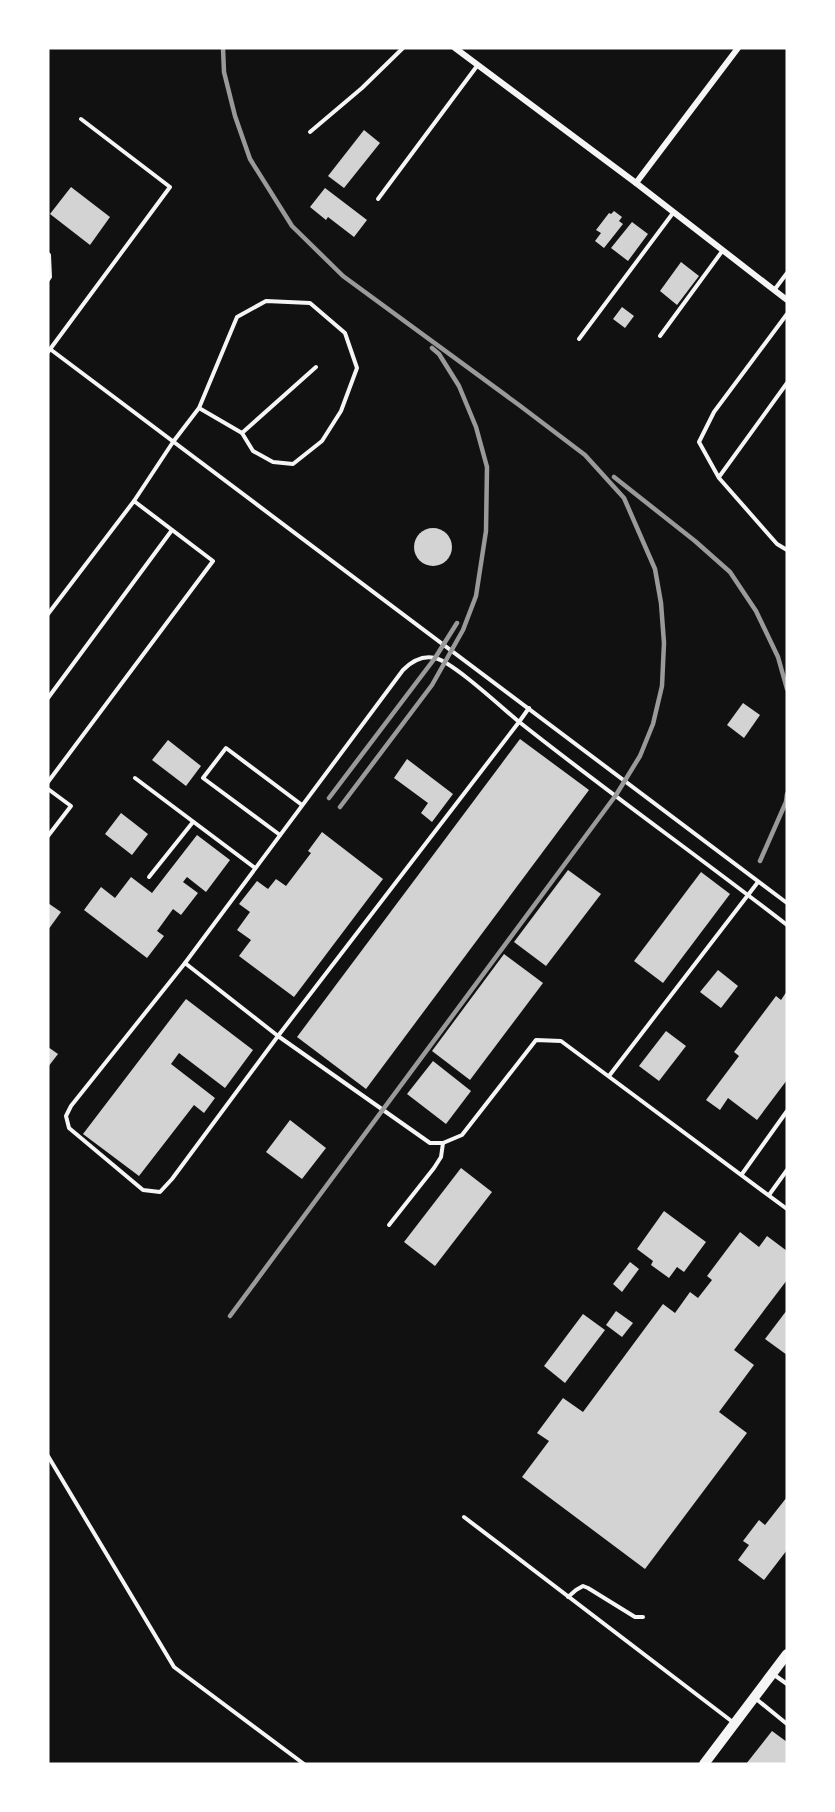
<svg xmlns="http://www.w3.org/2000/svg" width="835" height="1812" viewBox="0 0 835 1812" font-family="'Times New Roman',serif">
	<rect width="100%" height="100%" fill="#111"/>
	<g fill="#d3d3d3">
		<polygon points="364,130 380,143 344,188 328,176"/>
		<polygon points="71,187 110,217 90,245 50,214"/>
		<polygon points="325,188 367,220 354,237 328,217 326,220 310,207"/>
		<polygon points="614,211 622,217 619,221 623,224 604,248 595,241 601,233 596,230 609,213 611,214"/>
		<polygon points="632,222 648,234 628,261 611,248"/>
		<polygon points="681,262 699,276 677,305 660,291"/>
		<polygon points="622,307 634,316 625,328 613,319"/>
		<circle cx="433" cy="547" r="19"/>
		<polygon points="743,703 760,715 744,738 727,725"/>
		<polygon points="520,739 589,790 366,1089 297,1037"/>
		<polygon points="168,740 201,766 186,786 152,760"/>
		<polygon points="407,759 453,794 432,822 421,813 428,803 394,778"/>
		<polygon points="121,813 148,834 132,855 105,834"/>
		<polygon points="322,832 383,879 294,997 239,956 251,940 237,930 250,912 239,904 257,881 268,889 276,879 286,886 311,853 308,851"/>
		<polygon points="197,835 230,860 206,892 187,877 183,882 198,893 181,915 173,909 157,931 164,936 147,958 84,910 101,887 115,898 131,877 152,893"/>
		<polygon points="568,870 601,894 546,966 514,942"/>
		<polygon points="701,872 730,894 663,983 634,961"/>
		<polygon points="48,903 61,912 48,930"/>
		<polygon points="504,954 543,983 470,1080 432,1051"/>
		<polygon points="718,970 738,986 721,1008 700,992"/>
		<polygon points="787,991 787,1080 757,1120 728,1098 720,1110 706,1100 739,1056 734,1052 776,996 781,1000"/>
		<polygon points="186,999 253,1050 225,1088 179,1053 171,1064 215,1098 204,1113 194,1105 139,1176 83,1134"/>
		<polygon points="666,1031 686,1046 659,1081 639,1066"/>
		<polygon points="48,1047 58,1054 48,1067"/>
		<polygon points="433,1061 471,1091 446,1124 407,1094"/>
		<polygon points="290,1120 326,1148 302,1179 266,1152"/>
		<polygon points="461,1168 492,1192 435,1266 404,1242"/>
		<polygon points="664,1211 706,1242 684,1272 677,1267 669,1278 651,1265 653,1261 637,1249"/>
		<polygon points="740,1232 759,1247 767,1236 787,1251 787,1280 734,1350 754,1365 719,1412 747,1433 645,1569 522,1477 549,1441 537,1433 563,1398 583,1412 663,1304 675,1313 690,1292 698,1298 712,1280 707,1276"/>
		<polygon points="630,1262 639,1269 622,1292 613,1284"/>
		<polygon points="787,1310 787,1355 765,1339"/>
		<polygon points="616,1311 633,1323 622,1337 606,1325"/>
		<polygon points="583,1314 605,1330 565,1383 544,1366"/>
		<polygon points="787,1497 787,1550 764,1580 738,1560 749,1545 743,1541 759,1520 765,1525"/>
		<polygon points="772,1731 787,1742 787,1764 746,1764"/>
	</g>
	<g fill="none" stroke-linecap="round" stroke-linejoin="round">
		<g stroke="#f5f5f5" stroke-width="4">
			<polyline points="310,132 362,88 403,48"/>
			<polyline points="378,199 477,66"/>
			<polyline points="48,254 49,255 50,277 48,280"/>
			<polyline points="775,289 787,273"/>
			<polyline points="787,314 714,412 699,442 719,478 777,544 787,550"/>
			<polyline points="660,336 723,250"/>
			<polyline points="579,339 673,213"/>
			<polyline points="50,349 787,903"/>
			<polyline points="48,352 170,187 81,119"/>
			<polyline points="242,433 316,367"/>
			<polyline points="719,477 787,383"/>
			<polyline points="134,501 173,442 199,408 237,317 266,301 310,303 345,333 357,368 341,411 322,441 293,464 273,462 253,451 242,433 199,408"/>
			<polyline points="48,614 134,501 213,561 48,782"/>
			<polyline points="48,698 172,530"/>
			<path d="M529,708L519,722L278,1036L172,1179L160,1192L143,1190L69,1128L66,1116L71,1106L185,963L403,670C411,662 422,655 435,658C453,662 501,707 518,721C606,791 698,856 787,925"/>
			<polyline points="135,778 255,868"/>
			<polyline points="48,789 71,806 48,836"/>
			<polyline points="280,835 203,778 226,748 302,805"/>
			<polyline points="149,877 193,822"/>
			<polyline points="185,963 278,1036 430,1143 443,1143 462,1135 536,1040 561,1041 787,1209"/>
			<polyline points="609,1076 758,882"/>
			<polyline points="742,1174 787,1111"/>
			<polyline points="769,1195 787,1170"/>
			<polyline points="389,1225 434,1168 441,1157 443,1143"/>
			<polyline points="48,1456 174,1667 304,1764"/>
			<polyline points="464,1517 734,1723"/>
			<polyline points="568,1597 576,1590 583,1586 588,1588 635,1617 643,1617"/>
			<polyline points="773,1674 787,1684"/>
			<polyline points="755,1698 787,1724"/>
		</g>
		<g stroke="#f5f5f5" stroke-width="6">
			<polyline points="455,48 636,183 787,300"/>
			<polyline points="636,183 738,48"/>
		</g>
		<polyline stroke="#f5f5f5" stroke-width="10" points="704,1764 787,1654"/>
		<g stroke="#9a9a9a" stroke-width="4.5">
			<polyline points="223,48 224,72 235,116 250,159 292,226 343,276 519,405 585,455 624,498 655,569 661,603 664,643 662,686 653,724 640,756 616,795 230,1316"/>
			<polyline points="614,477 695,541 730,572 756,611 778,657 787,689"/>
			<polyline points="329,798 435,658 457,623"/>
			<polyline points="340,807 432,685 463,630 476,596 486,531 487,467 476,427 459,386 439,354 432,348"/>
			<polyline points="760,861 786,802 787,794"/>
		</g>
	</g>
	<rect width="835" height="1812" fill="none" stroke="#ffffff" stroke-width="99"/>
</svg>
